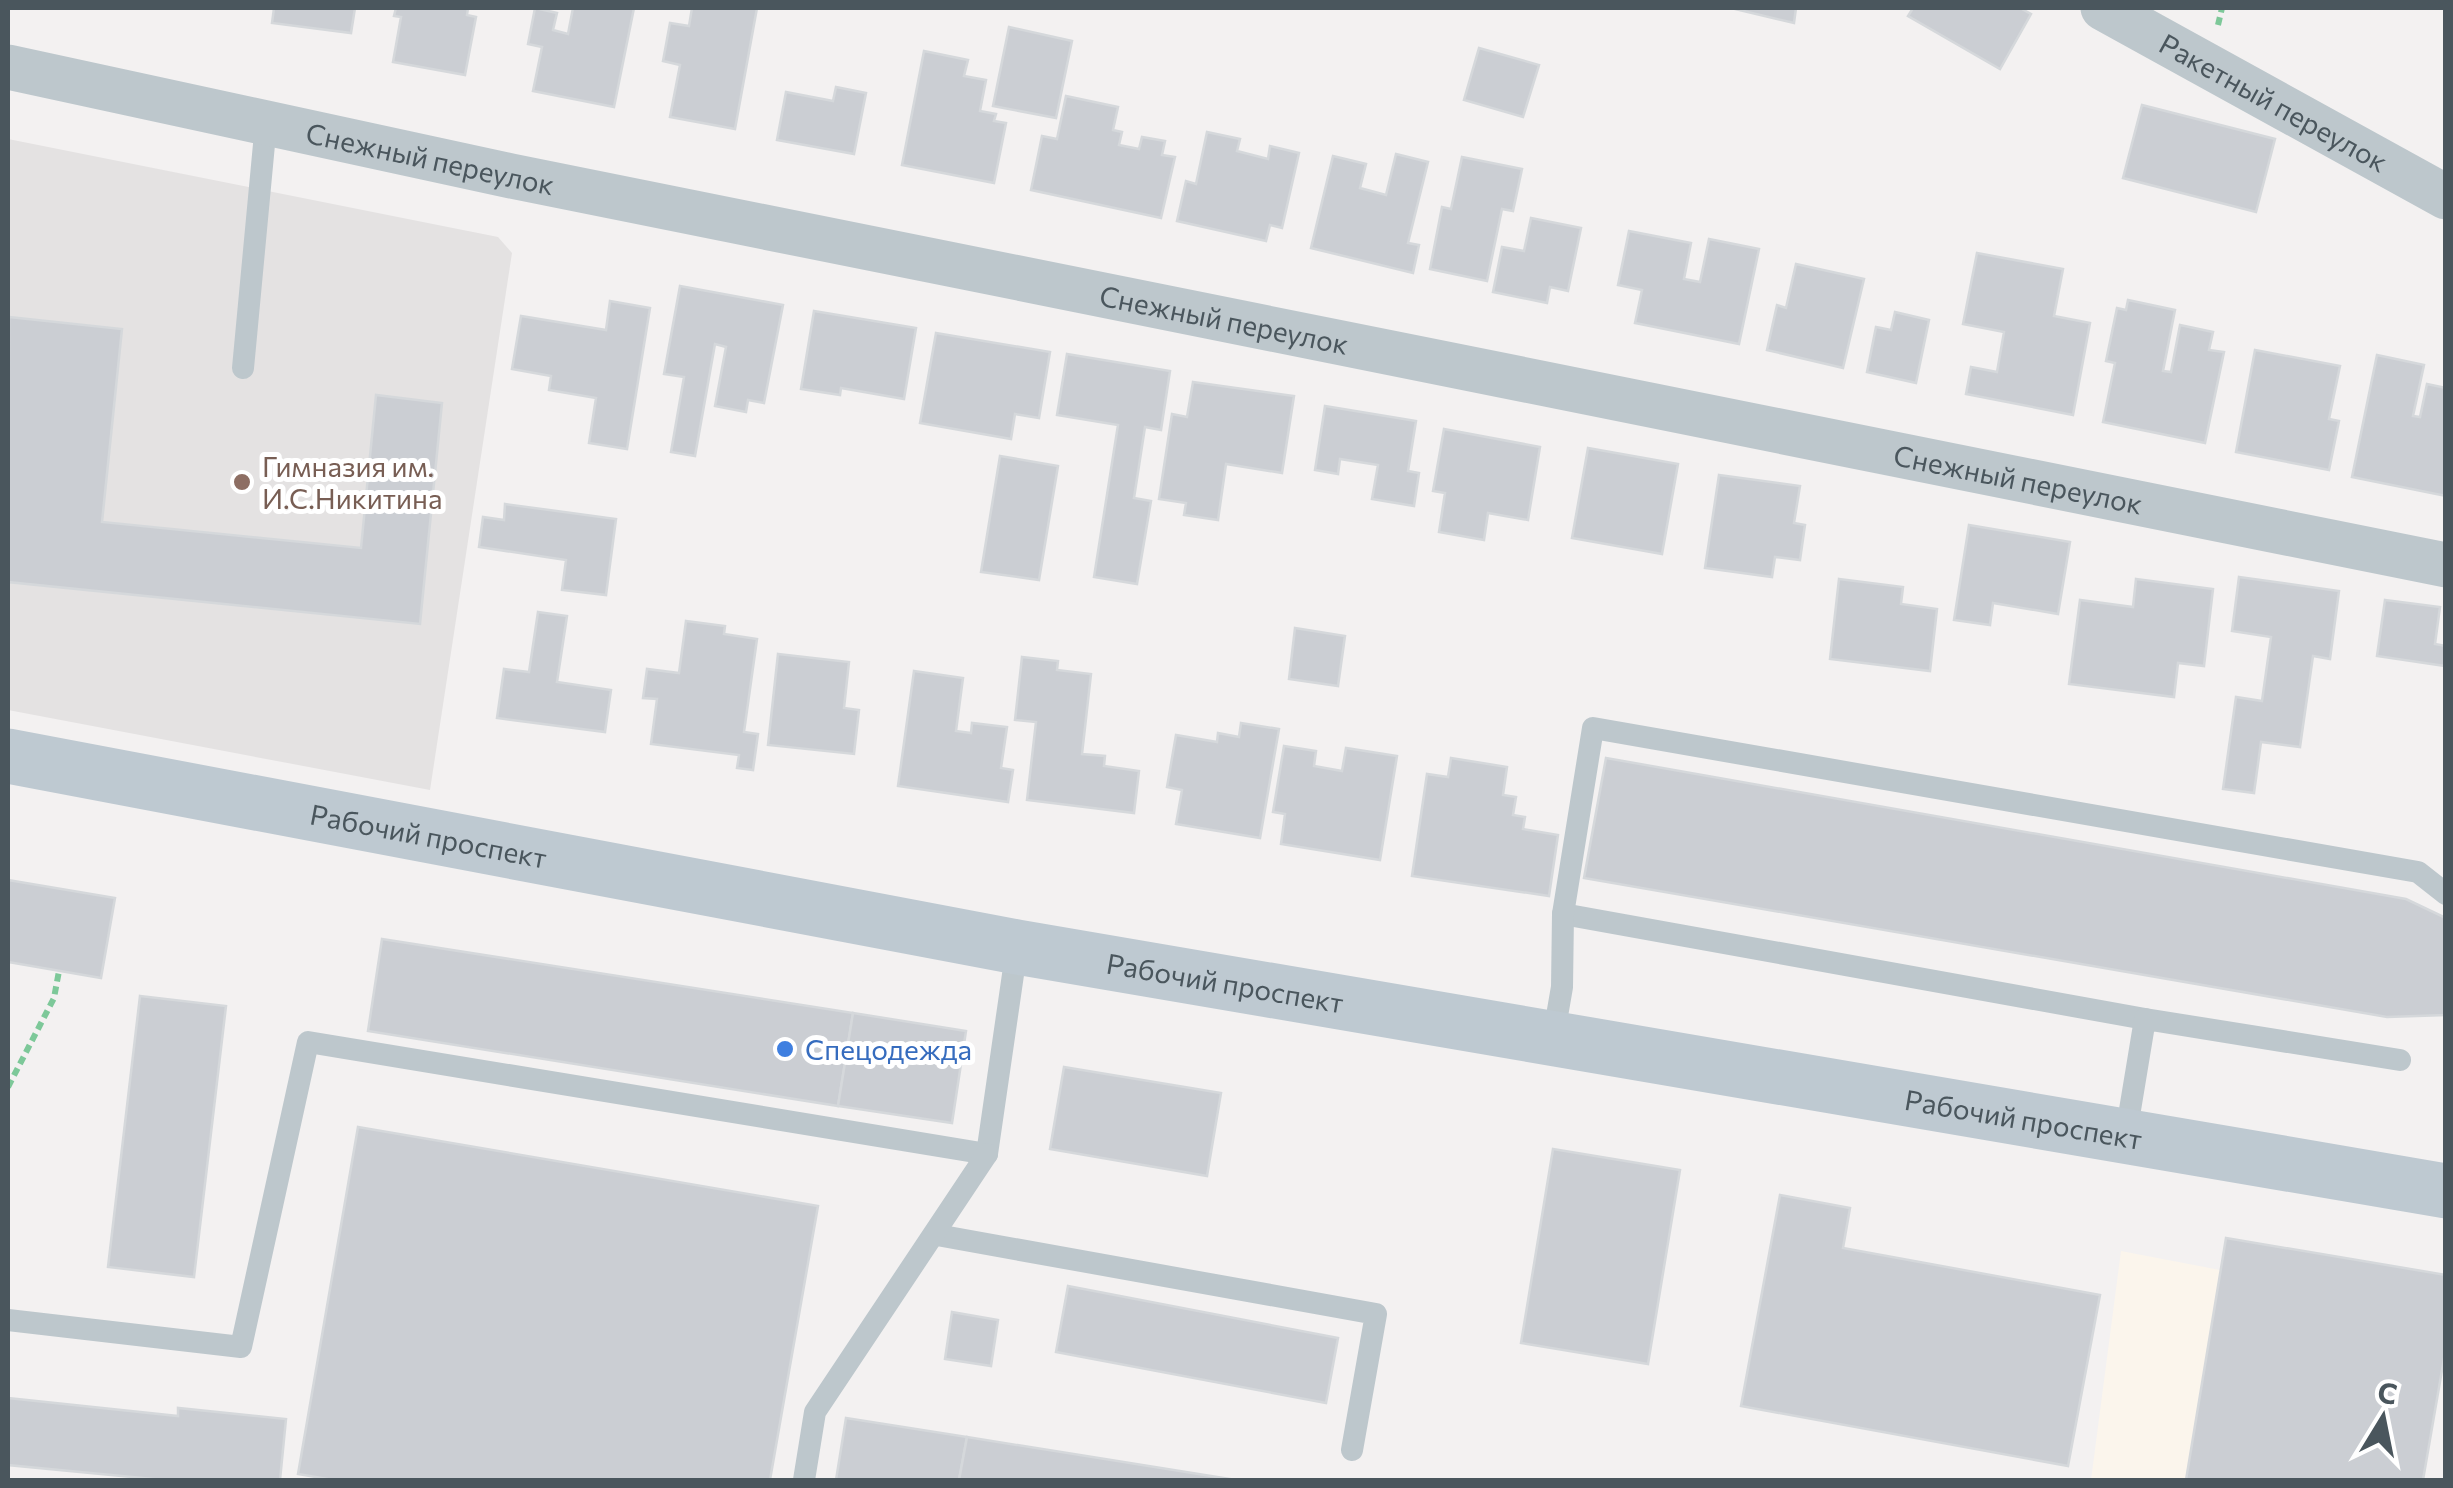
<svg xmlns="http://www.w3.org/2000/svg" width="2453" height="1488" viewBox="0 0 2453 1488" font-family="Commissioner,sans-serif">
	<rect width="100%" height="100%" fill="#f3f1f1"/>
	<polygon fill="#fbf5ec" points="2226,1238 2445,1347 2423,1480 2091,1480 2121,1251 2220,1270"/>
	<polygon fill="#e4e2e2" points="8,139 498,237 512,253 430,790 8,710"/>
	<g fill="#cbced3" stroke="#d5d8db" stroke-width="2.5">
		<polygon points="274,8 355,8 351,33 272,23"/>
		<polygon points="396,8 468,8 467,15 476,17 465,75 393,62 401,17 394,16"/>
		<polygon points="535,8 557,13 553,30 568,34 573,8 634,8 614,107 533,91 542,47 528,44"/>
		<polygon points="692,8 757,8 735,129 670,117 680,65 663,61 670,23 689,26"/>
		<polygon points="1731,8 1796,8 1794,23"/>
		<polygon points="1913,8 2020,8 2031,14 2000,69 1908,16"/>
		<polygon points="1009,27 1072,41 1056,118 993,106"/>
		<polygon points="1479,48 1539,65 1523,117 1464,100"/>
		<polygon points="924,51 968,60 964,76 986,80 980,111 996,114 994,121 1006,123 994,183 902,165"/>
		<polygon points="836,87 866,93 854,154 777,140 786,92 833,101"/>
		<polygon points="1066,96 1118,107 1113,130 1122,132 1119,145 1139,149 1142,137 1165,141 1162,155 1175,157 1161,218 1031,190 1042,136 1057,139"/>
		<polygon points="2142,105 2275,139 2256,212 2123,178"/>
		<polygon points="1207,132 1240,139 1237,151 1268,159 1270,146 1299,153 1282,228 1270,225 1266,241 1177,221 1186,181 1196,184"/>
		<polygon points="1396,154 1428,162 1408,243 1419,245 1413,273 1311,248 1333,156 1366,164 1360,188 1386,195"/>
		<polygon points="1462,157 1522,169 1513,211 1502,209 1487,281 1430,269 1442,207 1451,209"/>
		<polygon points="1531,218 1581,228 1568,291 1550,287 1547,303 1493,292 1502,247 1524,251"/>
		<polygon points="1629,231 1691,243 1684,279 1700,282 1709,239 1759,249 1739,344 1635,323 1642,290 1618,285"/>
		<polygon points="1977,253 2063,269 2054,316 2090,323 2073,415 1966,394 1971,367 1997,372 2004,332 1963,324"/>
		<polygon points="1796,264 1864,279 1843,368 1767,350 1777,305 1786,308"/>
		<polygon points="680,286 783,305 764,403 748,400 746,412 715,406 726,347 715,344 695,456 671,452 684,377 664,374"/>
		<polygon points="2128,300 2175,310 2163,371 2171,372 2180,325 2213,332 2209,350 2224,352 2205,443 2103,422 2115,363 2106,361 2117,308 2126,310"/>
		<polygon points="610,301 650,308 627,449 589,443 596,398 549,390 551,376 512,369 521,316 606,330"/>
		<polygon points="814,311 916,328 904,399 841,388 840,395 801,389"/>
		<polygon points="1895,312 1929,320 1916,383 1867,372 1876,327 1891,330"/>
		<polygon points="9,317 122,329 102,522 361,548 376,395 442,403 420,624 8,582"/>
		<polygon points="936,333 1050,352 1039,418 1015,414 1011,439 920,423"/>
		<polygon points="2255,350 2340,366 2329,419 2339,421 2329,470 2236,452"/>
		<polygon points="1067,354 1170,371 1161,430 1145,427 1134,498 1151,501 1137,584 1094,577 1118,425 1057,415"/>
		<polygon points="2377,355 2424,365 2413,416 2420,417 2427,384 2446,388 2446,496 2352,477"/>
		<polygon points="1193,382 1294,396 1282,473 1226,464 1218,520 1184,515 1186,503 1159,499 1172,414 1187,417"/>
		<polygon points="1325,406 1416,421 1408,471 1419,473 1414,506 1372,499 1378,465 1340,459 1338,474 1315,470"/>
		<polygon points="1444,429 1540,447 1528,520 1488,513 1484,540 1439,532 1445,493 1433,491"/>
		<polygon points="1588,448 1678,464 1662,554 1572,538"/>
		<polygon points="1000,456 1058,466 1039,580 981,572"/>
		<polygon points="1719,475 1800,486 1794,523 1805,525 1800,560 1775,557 1772,577 1705,568"/>
		<polygon points="505,504 616,519 606,595 562,590 566,560 479,547 483,517 504,520"/>
		<polygon points="1969,525 2070,542 2058,614 1993,603 1990,625 1954,620"/>
		<polygon points="2239,577 2339,591 2330,659 2313,656 2300,747 2261,742 2254,793 2223,789 2236,697 2262,701 2271,637 2232,631"/>
		<polygon points="1839,579 1903,587 1901,604 1937,609 1930,671 1830,659"/>
		<polygon points="2136,579 2213,589 2204,666 2178,663 2174,697 2069,684 2080,600 2133,607"/>
		<polygon points="2385,600 2440,607 2435,644 2446,646 2445,666 2377,656"/>
		<polygon points="538,612 567,616 557,682 611,690 605,732 497,718 504,669 529,672"/>
		<polygon points="686,621 725,626 724,634 757,639 744,732 758,734 753,770 737,768 739,755 651,744 657,699 643,698 647,669 679,673"/>
		<polygon points="1295,628 1345,636 1338,686 1289,679"/>
		<polygon points="778,654 849,662 844,708 859,710 854,754 768,745"/>
		<polygon points="1022,657 1058,661 1057,670 1091,674 1082,754 1105,756 1104,766 1139,771 1134,813 1027,800 1036,722 1015,720"/>
		<polygon points="914,671 963,678 956,731 971,733 972,723 1007,727 1001,768 1013,770 1008,802 898,786"/>
		<polygon points="1241,723 1279,729 1260,838 1176,824 1182,790 1167,787 1176,735 1217,742 1218,733 1239,737"/>
		<polygon points="1284,746 1316,751 1314,766 1342,771 1346,748 1397,756 1380,860 1281,844 1285,814 1273,812"/>
		<polygon points="1451,758 1507,767 1503,795 1516,797 1513,815 1525,817 1523,829 1558,835 1549,896 1412,876 1427,774 1448,777"/>
		<polygon points="1606,758 2406,899 2446,918 2446,1015 2387,1017 1584,878"/>
		<polygon points="8,880 115,898 101,978 8,962"/>
		<polygon points="382,939 853,1013 838,1106 368,1031"/>
		<polygon points="140,996 226,1006 194,1277 108,1267"/>
		<polygon points="853,1013 966,1031 952,1123 838,1106"/>
		<polygon points="1064,1067 1221,1093 1207,1176 1050,1149"/>
		<polygon points="358,1127 818,1206 770,1480 333,1480 298,1474"/>
		<polygon points="1553,1149 1680,1170 1648,1364 1521,1343"/>
		<polygon points="1780,1195 1850,1208 1843,1248 2100,1295 2068,1466 1741,1406"/>
		<polygon points="2226,1238 2446,1275 2446,1347 2423,1480 2186,1480"/>
		<polygon points="1068,1286 1338,1338 1326,1403 1056,1352"/>
		<polygon points="952,1312 998,1320 991,1366 945,1359"/>
		<polygon points="8,1398 178,1416 178,1408 286,1419 280,1480 163,1480 8,1465"/>
		<polygon points="846,1418 967,1437 959,1480 836,1480"/>
		<polygon points="967,1437 1236,1480 959,1480"/>
	</g>
	<g fill="none" stroke-linecap="round" stroke-linejoin="round">
		<g stroke="#7dc899" stroke-width="6" stroke-dasharray="8 5" stroke-linecap="butt">
			<polyline points="2218,25 2222,8"/>
			<polyline points="8,1087 54,998 59,971"/>
		</g>
		<g stroke="#bdc7cc" stroke-width="22">
			<polyline points="243,368 266,123"/>
			<polyline points="1563,914 2145,1019"/>
			<polyline points="1553,1039 1562,987 1563,914 1593,728 2418,872 2446,894"/>
			<polyline points="2126,1134 2145,1019 2400,1060"/>
			<polyline points="937,1235 1376,1314 1352,1450"/>
			<polyline points="8,1320 241,1347 308,1042 987,1154 1017,947"/>
			<polyline points="804,1480 815,1412 987,1154"/>
		</g>
		<g stroke="#bdc7cc" stroke-width="45">
			<path id="s1" d="M2103,8L2446,197"/>
			<path id="s2" d="M8,67L511,176L2446,565"/>
		</g>
		<path stroke="#bec9d1" stroke-width="55" id="s3" d="M8,756L1017,947L2446,1191"/>
	</g>
	<circle fill="#8d6e63" stroke="#fff" stroke-width="4" cx="242" cy="482" r="10"/>
	<circle fill="#3f7fe0" stroke="#fff" stroke-width="4" cx="785" cy="1049" r="10"/>
	<g text-anchor="middle" dominant-baseline="central" stroke-width="10" stroke-linejoin="round" paint-order="stroke">
		<g font-size="28" fill="#4a565d" stroke="#fff">
			<text stroke="none"><textPath href="#s1" startOffset="195">Ракетный переулок</textPath></text>
			<text stroke="none"><textPath href="#s2" startOffset="432">Снежный переулок</textPath></text>
			<text stroke="none"><textPath href="#s2" startOffset="1242">Снежный переулок</textPath></text>
			<text stroke="none"><textPath href="#s2" startOffset="2052">Снежный переулок</textPath></text>
			<text stroke="none"><textPath href="#s3" startOffset="428">Рабочий проспект</textPath></text>
			<text stroke="none"><textPath href="#s3" startOffset="1238">Рабочий проспект</textPath></text>
			<text stroke="none"><textPath href="#s3" startOffset="2048">Рабочий проспект</textPath></text>
		</g>
		<g font-size="28" fill="#785e54" stroke="#fff" text-anchor="start">
			<text x="262" y="466">Гимназия им.<tspan x="262" dy="32">И.С.Никитина</tspan></text>
		</g>
		<g font-size="28" fill="#366cbe" stroke="#fff" text-anchor="start">
			<text x="805" y="1049">Спецодежда</text>
		</g>
	</g>
	<rect width="2453" height="1488" fill="none" stroke="#4a565d" stroke-width="20"/>
	<g transform="translate(2383 1418) rotate(10)" stroke="#ffffff" stroke-width="8" paint-order="stroke">
	<path d="M0-8L18 38L0 25L-18 38Z" fill="#4a565d"/>
	<text y="-15" font-size="28" font-weight="bold" text-anchor="middle" fill="#4a565d">С</text>
	</g>
</svg>
